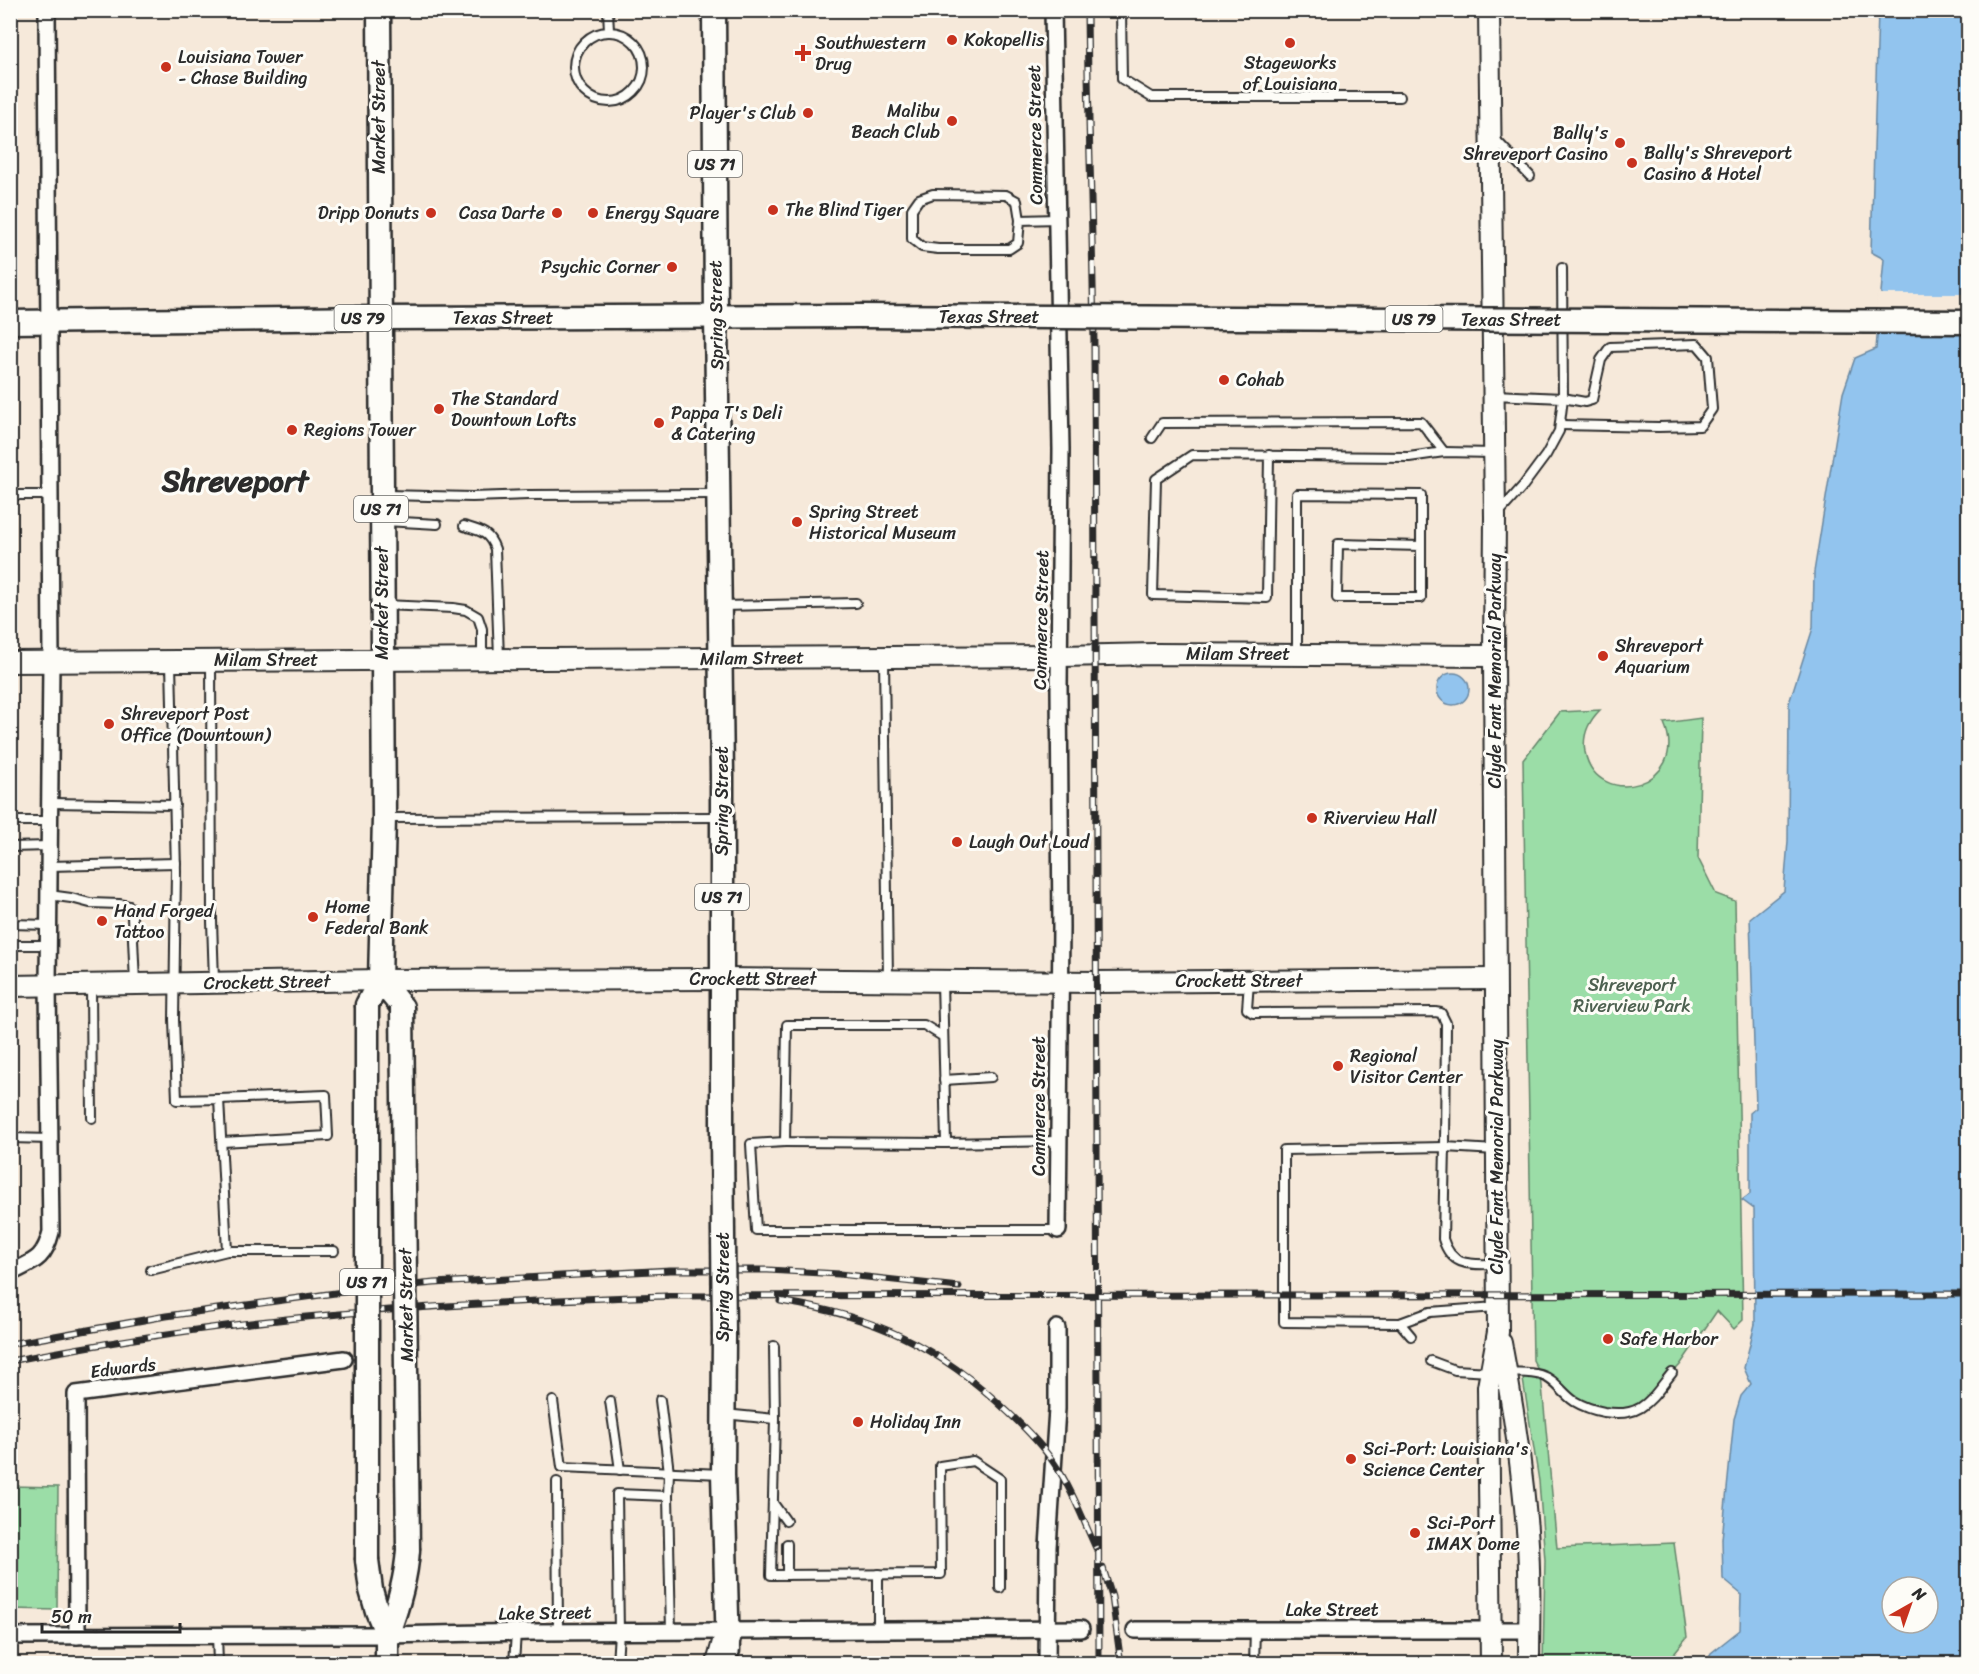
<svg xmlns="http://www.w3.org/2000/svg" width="1979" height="1674" viewBox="0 0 1979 1674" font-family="Sriracha,sans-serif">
	<rect width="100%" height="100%" fill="#f6e9da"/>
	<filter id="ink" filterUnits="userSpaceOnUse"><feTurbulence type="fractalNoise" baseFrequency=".0167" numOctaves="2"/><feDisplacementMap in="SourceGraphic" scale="12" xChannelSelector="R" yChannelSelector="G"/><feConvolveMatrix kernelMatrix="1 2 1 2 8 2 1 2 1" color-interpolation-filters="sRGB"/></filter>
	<g filter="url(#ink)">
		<g fill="#9bdda7" stroke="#638469" stroke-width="1.5">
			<path d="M1600,710C1588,722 1582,735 1585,752C1597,812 1691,786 1664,723L1701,718L1698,858L1716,894L1735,901L1743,1320L1734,1329L1717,1311L1680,1365L1635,1412L1591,1410L1541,1375L1557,1548L1674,1543L1687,1637L1666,1663H1543L1545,1560L1539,1481L1522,1373L1540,1374L1533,1360L1523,760L1560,712Z"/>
			<polygon points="11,1486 58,1487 57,1610 11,1609"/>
		</g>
		<g fill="#92c4ee" stroke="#6987a0" stroke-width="1.5" fill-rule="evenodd">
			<path d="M1878,11H1968V1663L1705,1664L1711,1653L1740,1630L1741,1594L1723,1579L1722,1539L1734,1419L1741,1396L1751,1384L1744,1368L1755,1324L1754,1209L1742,1200L1750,1194V1113L1756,1108L1750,918L1784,891L1788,841L1789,703L1813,628L1814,572L1843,393L1855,358L1876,349L1884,259L1871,252ZM1892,1587H1928V1623H1892Z"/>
			<circle cx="1453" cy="689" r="16"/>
		</g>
		<polygon fill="#f6e9da" points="1878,294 1968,294 1968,329 1875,329"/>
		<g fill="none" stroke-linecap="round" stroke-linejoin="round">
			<g stroke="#2b2b2b" stroke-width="12">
				<g id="lane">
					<polyline points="608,10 609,31"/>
					<polyline points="1121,10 1122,79 1151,97 1400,97"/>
					<circle cx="609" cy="67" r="35"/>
					<polyline points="1494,138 1530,176"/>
					<polyline points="1020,220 1018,243 1009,249 938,249 922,247 912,239 912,209 919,199 933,194 1006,195 1017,201 1020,220 1057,219"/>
					<polyline points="1494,395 1563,398 1585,402 1592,400 1601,360 1610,347 1697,344 1708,357 1712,409 1700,426 1658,427 1560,425"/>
					<polyline points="1152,438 1162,423 1421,422 1444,452"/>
					<polyline points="1269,455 1267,598 1153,595 1156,479 1192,455 1409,457 1444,452 1494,453"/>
					<polyline points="10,495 50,495"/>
					<polyline points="386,495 472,497 528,495 715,494"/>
					<polyline points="1498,514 1523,486 1546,455 1559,431 1563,398 1562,268"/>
					<polyline points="385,521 437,524"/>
					<path d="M464,526C481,531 489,532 495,549L499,658"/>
					<polyline points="384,605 453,608 466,610 478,617 482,629 482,658"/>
					<polyline points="721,606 856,603"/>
					<polyline points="1297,654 1297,494 1421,495 1421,598 1337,598 1338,544 1421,546"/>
					<polyline points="884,658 888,979"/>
					<polyline points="211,661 212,921 214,981"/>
					<polyline points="171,663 176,871 174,1020 177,1100 219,1099 227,1251 334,1251"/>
					<polyline points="50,803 175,805"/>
					<polyline points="386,818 719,817"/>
					<polyline points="10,821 49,821"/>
					<polyline points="10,847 49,846"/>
					<polyline points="49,866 176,863"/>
					<polyline points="49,895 71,898 90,903 119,904 129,906 132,917 135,983"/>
					<polyline points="10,924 49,925"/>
					<polyline points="10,945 48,945"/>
					<polyline points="942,982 946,1143 1058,1141"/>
					<polyline points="1249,982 1247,1009 1253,1013 1435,1012 1441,1013 1446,1023 1445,1147 1496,1150"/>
					<polyline points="91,986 92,1118"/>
					<polyline points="942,1036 924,1025 787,1025 785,1142 946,1143"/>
					<polyline points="944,1080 991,1077"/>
					<polyline points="219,1099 326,1095 328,1136 222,1142"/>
					<polyline points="10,1138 51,1139"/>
					<polyline points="785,1142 751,1144 756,1230 1058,1230"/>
					<polyline points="151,1270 227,1251"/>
					<polyline points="1400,1323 1430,1312 1496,1307"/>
					<path d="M1411,1336L1400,1323L1284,1322V1150L1445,1147L1443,1239C1452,1268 1471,1264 1496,1264"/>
					<polyline points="1431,1361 1455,1370 1490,1372"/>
					<path d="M1508,1372C1518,1373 1531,1372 1541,1375C1555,1379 1562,1393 1574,1401C1584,1407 1593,1410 1604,1412C1643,1418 1650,1400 1672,1373"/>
					<polyline points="660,1400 669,1472 668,1496"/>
					<polyline points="553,1401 562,1467 721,1474"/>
					<polyline points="610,1401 620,1470"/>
					<polyline points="724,1414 775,1419 774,1346"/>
					<polyline points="775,1419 771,1575 941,1574 940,1466 973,1461 1000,1479 1000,1588"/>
					<polyline points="557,1482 558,1632"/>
					<polyline points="773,1503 786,1521"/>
					<polyline points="787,1544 787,1575"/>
					<polyline points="878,1631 878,1574"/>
					<polyline points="217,1634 218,1664"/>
					<polyline points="514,1664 516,1632"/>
					<polyline points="617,1664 619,1632 617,1494 668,1496 671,1632"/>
					<polyline points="1254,1664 1255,1629"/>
				</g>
			</g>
			<g stroke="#2b2b2b" stroke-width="20">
				<g id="street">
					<polyline points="1053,10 1061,449 1059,689 1061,927 1058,1230"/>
					<path d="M10,1273C34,1261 44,1260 51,1232L48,986L51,661L47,10"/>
					<polyline points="1135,1630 1529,1630"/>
					<polyline points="10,1636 387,1635 535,1632 1081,1629"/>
					<polyline points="77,1636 76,1394 344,1359"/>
					<polyline points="1047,1664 1048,1547 1057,1409 1057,1328"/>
				</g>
			</g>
			<g stroke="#2b2b2b" stroke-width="24">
				<g id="secondary">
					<polyline points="1489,10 1495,517 1494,656 1498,1332 1488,1387 1491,1664"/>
					<polyline points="10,662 1061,656 1155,654 1494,656"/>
					<polyline points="10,986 380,980 722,979 1096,982 1495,979"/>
					<path d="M1501,1343C1513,1405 1522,1467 1527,1530C1531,1574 1529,1619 1529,1664"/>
				</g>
			</g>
			<g stroke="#2b2b2b" stroke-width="27">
				<g id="primary">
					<polyline points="714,10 716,317 722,775 722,1135"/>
					<polyline points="10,322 380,318 860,316"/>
					<polyline points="380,980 402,1007"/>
					<polyline points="367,1005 380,980 384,818 379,10"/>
					<polyline points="724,1336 723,1474 728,1650"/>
					<polyline points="367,1560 371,1590 377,1611 387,1635 387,1664"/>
					<path d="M387,1635C398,1607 406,1580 408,1550"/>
				</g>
			</g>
			<g stroke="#2b2b2b" stroke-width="30">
				<polyline id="highway" points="720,1664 729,1631"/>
			</g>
			<use href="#lane" stroke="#fdfcf7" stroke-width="8"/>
			<use href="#street" stroke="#fdfcf7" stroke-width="15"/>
			<use href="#secondary" stroke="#fdfcf7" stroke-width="20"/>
			<use href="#primary" stroke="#fdfcf7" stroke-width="22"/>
			<use href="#highway" stroke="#fdfcf7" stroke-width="26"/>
			<g stroke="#2b2b2b" stroke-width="7">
				<g id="rail">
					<path d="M1087,10C1088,123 1093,235 1094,348L1099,1664"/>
					<path d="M780,1301C874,1316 939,1346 1008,1412C1025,1428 1041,1444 1054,1463C1072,1489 1083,1520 1096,1548"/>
					<polyline points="10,1344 166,1316 350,1291 434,1283 670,1270 768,1270 839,1274 959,1287"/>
					<path d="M10,1361C123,1339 237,1322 351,1313C457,1304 563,1299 668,1296L1968,1294"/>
					<polyline points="1103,1568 1112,1597 1121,1664"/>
				</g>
			</g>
			<use href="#rail" stroke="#fdfcf7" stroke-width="4.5" stroke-dasharray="14" stroke-linecap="butt"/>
			<g stroke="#2b2b2b" stroke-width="27" stroke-linecap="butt">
				<g id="primary-bridge">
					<polyline points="860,316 1968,322"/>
					<polyline points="402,1007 408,1550"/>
					<polyline points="722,1135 724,1336"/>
					<polyline points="367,1560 367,1005"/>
				</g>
			</g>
			<use href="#primary-bridge" stroke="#fdfcf7" stroke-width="22"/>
		</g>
	</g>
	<g fill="#c8321e" stroke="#fdfcf7" stroke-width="2">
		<circle cx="952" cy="40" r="6"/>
		<circle cx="1290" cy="43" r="6"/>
		<path d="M800 44h6v6h6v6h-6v6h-6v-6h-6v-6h6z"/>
		<circle cx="166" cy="67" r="6"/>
		<circle cx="808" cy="113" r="6"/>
		<circle cx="952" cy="121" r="6"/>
		<circle cx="1620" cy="143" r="6"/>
		<circle cx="1632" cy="163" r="6"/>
		<circle cx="773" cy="210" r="6"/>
		<circle cx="431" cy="213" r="6"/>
		<circle cx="557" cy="213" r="6"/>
		<circle cx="593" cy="213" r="6"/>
		<circle cx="672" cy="267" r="6"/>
		<circle cx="1224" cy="380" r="6"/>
		<circle cx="439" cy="409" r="6"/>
		<circle cx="659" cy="423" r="6"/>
		<circle cx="292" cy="430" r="6"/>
		<circle cx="797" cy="522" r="6"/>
		<circle cx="1603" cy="656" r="6"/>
		<circle cx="109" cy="724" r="6"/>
		<circle cx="1312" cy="818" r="6"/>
		<circle cx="957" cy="842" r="6"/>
		<circle cx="313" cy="917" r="6"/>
		<circle cx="102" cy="921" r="6"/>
		<circle cx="1338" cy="1066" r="6"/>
		<circle cx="1608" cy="1339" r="6"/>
		<circle cx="858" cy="1422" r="6"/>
		<circle cx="1351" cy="1459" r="6"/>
		<circle cx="1415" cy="1533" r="6"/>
	</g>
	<g text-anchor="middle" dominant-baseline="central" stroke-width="6" stroke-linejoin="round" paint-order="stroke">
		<g fill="#fdfcf7" stroke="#6a6a68" stroke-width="1.5">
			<rect x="688" y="151" width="54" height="26" rx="4.5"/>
			<rect x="334.5" y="305" width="57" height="26" rx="4.5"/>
			<rect x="1385.5" y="306" width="57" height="26" rx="4.5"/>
			<rect x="354" y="496" width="54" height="26" rx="4.5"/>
			<rect x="695" y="884" width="54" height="26" rx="4.5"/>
			<rect x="340" y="1269" width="54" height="26" rx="4.5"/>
		</g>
		<g font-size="16" font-weight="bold" fill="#2b2b2b">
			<text x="715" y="164">US 71</text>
			<text x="363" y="318">US 79</text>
			<text x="1414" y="319">US 79</text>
			<text x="381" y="509">US 71</text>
			<text x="722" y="897">US 71</text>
			<text x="367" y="1282">US 71</text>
		</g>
		<g font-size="18" fill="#2b2b2b" stroke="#fdfcf7" text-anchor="start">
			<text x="964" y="40">Kokopellis</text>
			<text x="815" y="43">Southwestern<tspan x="815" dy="21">Drug</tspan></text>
			<text x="178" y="57">Louisiana Tower<tspan x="178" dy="21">- Chase Building</tspan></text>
			<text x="1290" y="63" text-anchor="middle">Stageworks<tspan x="1290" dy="21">of Louisiana</tspan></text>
			<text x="940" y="111" text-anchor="end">Malibu<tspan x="940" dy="21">Beach Club</tspan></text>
			<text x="796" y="113" text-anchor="end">Player's Club</text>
			<text x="1608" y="133" text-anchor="end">Bally's<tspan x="1608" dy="21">Shreveport Casino</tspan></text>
			<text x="1644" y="153">Bally's Shreveport<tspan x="1644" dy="21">Casino &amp; Hotel</tspan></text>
			<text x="785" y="210">The Blind Tiger</text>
			<text x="419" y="213" text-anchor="end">Dripp Donuts</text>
			<text x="545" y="213" text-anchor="end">Casa Darte</text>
			<text x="605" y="213">Energy Square</text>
			<text x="660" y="267" text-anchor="end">Psychic Corner</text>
			<text x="1236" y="380">Cohab</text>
			<text x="451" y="399">The Standard<tspan x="451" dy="21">Downtown Lofts</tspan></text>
			<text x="671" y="413">Pappa T's Deli<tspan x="671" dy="21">&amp; Catering</tspan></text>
			<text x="304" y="430">Regions Tower</text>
			<text x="809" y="512">Spring Street<tspan x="809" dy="21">Historical Museum</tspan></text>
			<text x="1615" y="646">Shreveport<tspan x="1615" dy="21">Aquarium</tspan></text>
			<text x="121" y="714">Shreveport Post<tspan x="121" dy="21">Office (Downtown)</tspan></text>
			<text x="1324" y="818">Riverview Hall</text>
			<text x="969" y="842">Laugh Out Loud</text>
			<text x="325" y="907">Home<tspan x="325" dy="21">Federal Bank</tspan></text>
			<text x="114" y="911">Hand Forged<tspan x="114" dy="21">Tattoo</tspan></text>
			<text x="1350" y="1056">Regional<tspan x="1350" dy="21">Visitor Center</tspan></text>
			<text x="1620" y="1339">Safe Harbor</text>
			<text x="870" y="1422">Holiday Inn</text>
			<text x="1363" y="1449">Sci-Port: Louisiana's<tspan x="1363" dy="21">Science Center</tspan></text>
			<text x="1427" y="1523">Sci-Port<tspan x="1427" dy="21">IMAX Dome</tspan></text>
		</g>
		<g font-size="18" fill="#2b2b2b" stroke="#fdfcf7">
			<text transform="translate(379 117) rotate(-90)">Market Street</text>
			<text transform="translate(1035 135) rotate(-91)">Commerce Street</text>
			<text transform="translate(716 315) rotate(-91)">Spring Street</text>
			<text x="989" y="317">Texas Street</text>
			<text x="503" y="318">Texas Street</text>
			<text x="1511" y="320">Texas Street</text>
			<text transform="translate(382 603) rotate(-90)">Market Street</text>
			<text transform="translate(1041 620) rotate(-89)">Commerce Street</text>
			<text x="1238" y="654">Milam Street</text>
			<text transform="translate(752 658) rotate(-1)">Milam Street</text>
			<text x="266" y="660">Milam Street</text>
			<text transform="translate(1495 671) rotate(-90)">Clyde Fant Memorial Parkway</text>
			<text transform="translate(722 801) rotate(-90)">Spring Street</text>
			<text x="753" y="979">Crockett Street</text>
			<text x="1239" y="981">Crockett Street</text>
			<text transform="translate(267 982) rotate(-1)">Crockett Street</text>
			<text transform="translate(1039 1106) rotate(-90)">Commerce Street</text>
			<text transform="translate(1497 1157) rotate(-90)">Clyde Fant Memorial Parkway</text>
			<text transform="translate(723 1287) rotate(-90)">Spring Street</text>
			<text transform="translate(406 1305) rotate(-91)">Market Street</text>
			<text transform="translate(123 1368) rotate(-7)">Edwards</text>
			<text x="1332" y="1610">Lake Street</text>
			<text transform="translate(545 1613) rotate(-1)">Lake Street</text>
		</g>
		<g font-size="18" fill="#4d6050" stroke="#fdfcf7">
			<text x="1632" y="985">Shreveport<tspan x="1632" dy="21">Riverview Park</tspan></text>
		</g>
		<g font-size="30" font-weight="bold" fill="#2b2b2b" stroke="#fdfcf7">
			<text x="235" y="481">Shreveport</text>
		</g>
	</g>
	<rect width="1979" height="1674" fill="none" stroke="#fdfcf7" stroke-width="36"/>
	<rect x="18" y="18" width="1943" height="1638" fill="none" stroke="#2b2b2b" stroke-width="2" filter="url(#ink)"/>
	<g transform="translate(1910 1605) rotate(40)"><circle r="28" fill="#fdfcf7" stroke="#a9a8a5" stroke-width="1.5"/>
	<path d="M0-4.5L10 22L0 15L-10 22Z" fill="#c8321e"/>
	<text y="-9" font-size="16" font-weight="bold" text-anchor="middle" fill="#2b2b2b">N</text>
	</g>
	<path d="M42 1623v9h138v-9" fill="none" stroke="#2b2b2b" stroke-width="3"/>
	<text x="51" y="1623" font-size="18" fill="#2b2b2b" stroke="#fdfcf7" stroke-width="4.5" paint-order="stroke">50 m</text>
</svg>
